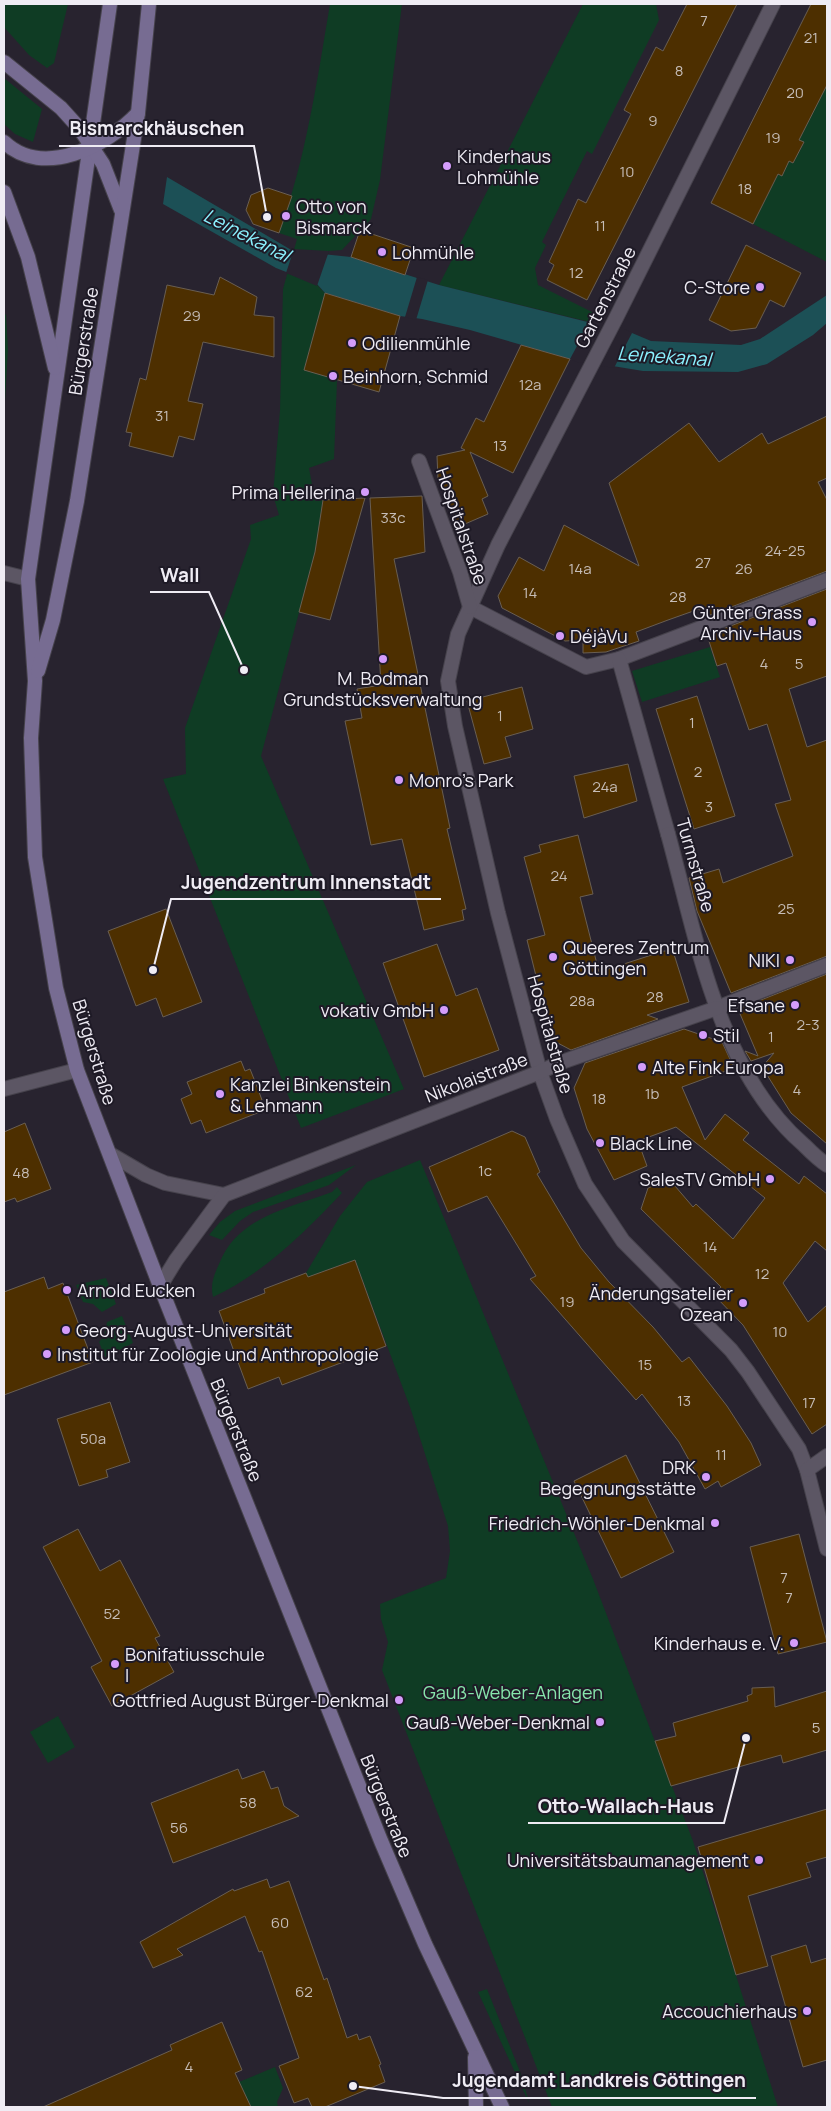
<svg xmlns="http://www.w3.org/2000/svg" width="831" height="2111" viewBox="0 0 831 2111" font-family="Manrope,sans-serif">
	<rect width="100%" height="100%" fill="#28232f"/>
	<g fill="#0f3c24">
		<polygon points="4,4 68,4 54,63 47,68 29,55 4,27"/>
		<path d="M330,4H402L380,180L371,219L342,250L329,251L318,286L325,293L337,380L334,459L309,468L315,501L323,500L315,552L261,756L404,1089L301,1128L163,779L186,774L185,728L251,539L250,525L279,515L273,495L280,410L283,289L297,239L279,233C306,158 317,81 330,4Z"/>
		<polygon points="583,4 656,4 659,20 592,154 587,151 542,242 546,245 535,268 538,285 594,313 590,322 439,285"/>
		<polygon points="4,78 42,109 33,142 15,134 4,124"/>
		<polygon points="827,85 827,262 753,224 778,174 782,175 789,161 793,163 804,143 799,140"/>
		<polygon points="6,314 8,349 5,401 4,316"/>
		<polygon points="710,647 720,677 642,702 632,671"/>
		<polygon points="420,1160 593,1579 693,1841 778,2107 552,2107 382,1670 388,1642 381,1619 380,1604 446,1578 450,1551 448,1526 410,1407 355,1260 319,1273 309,1280 306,1273 340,1216 367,1182"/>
		<polygon points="356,1165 329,1185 253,1212 240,1221 222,1240 209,1235 220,1222 235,1211"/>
		<path d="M337,1187L342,1193C305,1232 263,1274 213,1297C210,1284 214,1275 219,1264C237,1217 289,1208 332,1192Z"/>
		<polygon points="106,1278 116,1304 102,1312 93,1304 83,1302 76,1285"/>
		<polygon points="122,1316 133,1343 105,1357 99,1342 104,1336 107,1322"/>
		<polygon points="58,1716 75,1747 48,1763 30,1732"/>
		<polygon points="487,1989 521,2074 529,2103 478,1992"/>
		<polygon points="275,2067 283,2088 277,2102 278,2107 251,2107 239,2082"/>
	</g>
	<polygon fill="#1c5056" points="167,177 293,251 351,257 439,285 632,333 651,341 741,345 760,339 827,295 827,323 813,335 767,364 738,372 643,371 570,359 470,330 422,319 400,316 325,293 317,284 276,268 163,204"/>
	<g fill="#28232f">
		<polygon points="294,249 329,251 317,286 286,273"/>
		<polygon points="417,277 428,280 416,320 405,317"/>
		<polygon points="591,320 623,328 632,333 614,368 577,362 570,359"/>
	</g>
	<g fill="#4d2f00" stroke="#695e52">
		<polygon points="687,4 737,4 587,300 547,280 554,265 549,262 578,199 586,203 631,114 624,110 656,47 663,51"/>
		<polygon points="811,4 827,4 827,85 799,140 804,142 793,163 789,161 782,176 778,174 753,224 711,203"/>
		<polygon points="268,188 292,196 279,233 253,224 246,210 251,195"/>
		<polygon points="360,230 414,248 405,275 351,257"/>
		<polygon points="746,245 801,273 784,307 770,300 756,328 731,331 709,320"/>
		<polygon points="220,277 257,297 254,315 274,317 274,357 203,342 188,401 203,404 194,440 179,436 173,457 129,446 132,433 126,432 140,378 146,380 167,285 214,295"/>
		<polygon points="325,293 400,316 379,392 304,370"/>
		<polygon points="521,345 570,359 513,473 470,452 488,496 482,499 488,514 458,527 438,479 437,456 465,450 461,448 476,418 484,422"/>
		<polygon points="827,416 827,478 818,482 827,500 827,571 702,618 699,609 668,620 636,632 639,641 606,652 583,653 583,640 565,641 502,608 498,596 519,557 544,571 564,525 639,566 609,483 689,423 719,462 762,433 768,444"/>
		<polygon points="422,496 425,552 394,559 450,828 447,829 466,909 462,910 464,920 424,930 402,839 371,845 345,721 362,718 357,689 381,685 370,498"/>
		<polygon points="365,498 330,620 299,612 315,552 323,500"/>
		<polygon points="827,589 827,676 789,689 807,747 827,740 827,956 731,993 697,911 689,878 719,869 723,883 793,856 775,804 791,800 767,724 749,730 726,663 717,666 707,635"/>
		<polygon points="522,687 533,729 505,737 511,757 484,764 467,701"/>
		<polygon points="697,696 735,816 694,829 656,709"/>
		<polygon points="628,764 637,801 584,818 574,776"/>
		<polygon points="578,835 593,894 580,897 599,972 664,951 673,951 689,1002 647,1015 658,1019 571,1050 552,1040 527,940 545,935 524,857 541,852 539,845"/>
		<polygon points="166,909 202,1002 163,1017 156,998 136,1006 108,931"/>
		<polygon points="437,944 456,996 477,988 499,1050 424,1077 383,963"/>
		<polygon points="827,974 827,1144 791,1113 762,1067 774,1053 751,1061 745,1051 758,1056 738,1009"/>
		<polygon points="684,1029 722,1042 734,1068 682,1087 705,1140 725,1114 749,1133 743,1140 799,1184 804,1176 827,1194 827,1251 815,1241 783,1283 808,1322 827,1305 827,1424 812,1434 743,1325 714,1295 721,1287 641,1209 648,1188 669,1179 693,1207 696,1204 733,1239 765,1198 676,1127 638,1141 647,1166 614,1180 587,1129 574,1088 585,1063"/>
		<polygon points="241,1061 245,1071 250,1069 256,1084 262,1100 256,1102 260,1112 206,1133 201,1120 191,1124 181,1099 192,1094 187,1082"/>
		<polygon points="25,1123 51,1189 17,1202 15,1198 4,1202 4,1132"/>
		<polygon points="512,1131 525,1137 540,1172 537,1174 581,1248 609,1282 653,1327 682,1362 689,1357 727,1406 751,1443 761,1465 721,1487 718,1481 705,1489 679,1442 642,1394 636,1400 530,1279 536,1276 487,1196 448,1212 429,1167"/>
		<polygon points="355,1260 386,1346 282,1385 279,1377 248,1389 219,1311 265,1293 264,1289 306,1273 308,1277"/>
		<polygon points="44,1277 48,1289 63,1283 93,1362 4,1395 4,1292"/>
		<polygon points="110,1402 130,1462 106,1470 108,1477 79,1486 57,1419"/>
		<polygon points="626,1455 674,1552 621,1578 574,1481"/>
		<polygon points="78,1529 100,1571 120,1560 160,1636 155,1638 174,1672 112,1706 91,1667 102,1661 43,1547"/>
		<polygon points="799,1534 827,1642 778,1654 750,1547"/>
		<polygon points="774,1687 775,1707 827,1691 827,1750 783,1763 781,1755 671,1786 655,1741 676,1736 673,1723 748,1701 747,1696 752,1694 752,1688"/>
		<polygon points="238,1769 242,1779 264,1771 271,1789 278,1787 284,1806 299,1816 173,1863 151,1803"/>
		<polygon points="827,1809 827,1857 806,1863 811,1877 748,1896 768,1966 736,1975 698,1847"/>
		<polygon points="267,1879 270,1888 289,1881 324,1980 327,1978 347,2038 357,2034 359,2040 370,2036 381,2064 379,2065 385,2082 325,2107 312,2107 308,2098 294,2103 279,2066 299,2058 262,1951 259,1952 245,1916 177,1949 183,1955 153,1968 140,1942 233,1889 234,1891"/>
		<polygon points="806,1945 811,1963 827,1958 827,2060 803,2067 771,1956"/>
		<polygon points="222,2022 242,2070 235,2073 251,2107 43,2107 172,2050 170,2045"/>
	</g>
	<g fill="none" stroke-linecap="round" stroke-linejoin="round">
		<g stroke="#46424c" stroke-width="16">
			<g id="pedestrian">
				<polyline points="470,607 586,667 619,659 827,580"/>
				<polyline points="619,659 668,834"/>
				<polyline points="717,1008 827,965"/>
			</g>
		</g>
		<g stroke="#46424c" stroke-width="16">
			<g id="minor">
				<polyline points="773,4 616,318 498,545 458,634 448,681 455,726 498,913 540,1072 557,1119 585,1184 623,1241 731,1350 748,1372 799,1449 807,1470 827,1549"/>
				<polyline points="419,461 460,572 470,607"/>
				<polyline points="4,573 28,579"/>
				<path d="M668,834C697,939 718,1071 804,1145C811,1152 819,1160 827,1165"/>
				<polyline points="4,1089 77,1070"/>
				<polyline points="110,1154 146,1175 165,1183 224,1195"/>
				<polyline points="160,1286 176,1260 224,1195 540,1072 559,1063 717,1008"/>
				<polyline points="807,1470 827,1456"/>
			</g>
		</g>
		<g stroke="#46424c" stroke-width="16">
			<g id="secondary">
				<polyline points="110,4 28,579 35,681 31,738 35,857 56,988 77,1070 160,1286 381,1841 425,1944 502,2107"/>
				<polyline points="4,62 61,108 80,129 103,164 121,210"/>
				<path d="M4,142C43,179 107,146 138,113"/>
				<polyline points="4,192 28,257 55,368"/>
				<polyline points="38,671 53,620 77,501 138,113 149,4"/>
				<polyline points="475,2057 476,2107"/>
			</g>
		</g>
		<use href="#pedestrian" stroke="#5c5664" stroke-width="14"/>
		<use href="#minor" stroke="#5c5664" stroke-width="14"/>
		<use href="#secondary" stroke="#776c92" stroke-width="14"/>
	</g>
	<g fill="#d49cfb" stroke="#1e1a26" stroke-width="2">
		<circle cx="447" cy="166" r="5"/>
		<circle cx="286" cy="216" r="5"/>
		<circle cx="382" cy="252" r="5"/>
		<circle cx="760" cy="287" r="5"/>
		<circle cx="352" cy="343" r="5"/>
		<circle cx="333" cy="376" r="5"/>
		<circle cx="365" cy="492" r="5"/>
		<circle cx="812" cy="622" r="5"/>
		<circle cx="560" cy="636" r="5"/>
		<circle cx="383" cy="659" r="5"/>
		<circle cx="399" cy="780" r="5"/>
		<circle cx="553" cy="957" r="5"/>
		<circle cx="790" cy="960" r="5"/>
		<circle cx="795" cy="1005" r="5"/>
		<circle cx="444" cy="1010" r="5"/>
		<circle cx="703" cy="1035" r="5"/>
		<circle cx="642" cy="1067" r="5"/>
		<circle cx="220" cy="1094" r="5"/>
		<circle cx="600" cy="1143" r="5"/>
		<circle cx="770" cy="1179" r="5"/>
		<circle cx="67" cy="1290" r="5"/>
		<circle cx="743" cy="1303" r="5"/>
		<circle cx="66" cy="1330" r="5"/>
		<circle cx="47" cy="1354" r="5"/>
		<circle cx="706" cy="1477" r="5"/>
		<circle cx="715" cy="1523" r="5"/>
		<circle cx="794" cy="1643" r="5"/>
		<circle cx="115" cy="1664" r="5"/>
		<circle cx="399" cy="1700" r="5"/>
		<circle cx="600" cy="1722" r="5"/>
		<circle cx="759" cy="1860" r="5"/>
		<circle cx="807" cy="2011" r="5"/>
	</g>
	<g text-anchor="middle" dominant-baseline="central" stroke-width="4" stroke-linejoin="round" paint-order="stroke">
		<g font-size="15" fill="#c6bdb7">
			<text x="704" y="20">7</text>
			<text x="811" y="37">21</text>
			<text x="679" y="70">8</text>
			<text x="795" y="92">20</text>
			<text x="653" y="120">9</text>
			<text x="773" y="137">19</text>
			<text x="627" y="171">10</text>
			<text x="745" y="188">18</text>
			<text x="600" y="225">11</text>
			<text x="576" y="272">12</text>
			<text x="192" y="315">29</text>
			<text x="530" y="384">12a</text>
			<text x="162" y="415">31</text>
			<text x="500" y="445">13</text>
			<text x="393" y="517">33c</text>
			<text x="785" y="550">24-25</text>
			<text x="703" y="562">27</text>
			<text x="580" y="568">14a</text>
			<text x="744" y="568">26</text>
			<text x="530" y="592">14</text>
			<text x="678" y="596">28</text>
			<text x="764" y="663">4</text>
			<text x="799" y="663">5</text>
			<text x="500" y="715">1</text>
			<text x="692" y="722">1</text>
			<text x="698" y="771">2</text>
			<text x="605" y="786">24a</text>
			<text x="709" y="806">3</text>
			<text x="559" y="875">24</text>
			<text x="786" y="908">25</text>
			<text x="655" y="996">28</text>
			<text x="582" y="1000">28a</text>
			<text x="808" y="1024">2-3</text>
			<text x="771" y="1036">1</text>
			<text x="797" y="1089">4</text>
			<text x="652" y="1093">1b</text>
			<text x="599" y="1098">18</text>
			<text x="485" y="1170">1c</text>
			<text x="21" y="1172">48</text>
			<text x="710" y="1246">14</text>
			<text x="762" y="1273">12</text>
			<text x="567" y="1301">19</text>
			<text x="780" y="1331">10</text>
			<text x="645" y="1364">15</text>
			<text x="684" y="1400">13</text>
			<text x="809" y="1402">17</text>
			<text x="93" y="1438">50a</text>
			<text x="721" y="1454">11</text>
			<text x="784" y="1577">7</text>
			<text x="789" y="1597">7</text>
			<text x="112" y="1613">52</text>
			<text x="816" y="1727">5</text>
			<text x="248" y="1802">58</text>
			<text x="179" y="1827">56</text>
			<text x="280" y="1922">60</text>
			<text x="304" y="1991">62</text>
			<text x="189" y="2066">4</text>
		</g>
		<g font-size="18" fill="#efecf4" stroke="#1e1a26" text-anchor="start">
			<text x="457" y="156">Kinderhaus<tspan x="457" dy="21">Lohmühle</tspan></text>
			<text x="296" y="206">Otto von<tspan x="296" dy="21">Bismarck</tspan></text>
			<text x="392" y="252">Lohmühle</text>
			<text x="750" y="287" text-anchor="end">C-Store</text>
			<text x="362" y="343">Odilienmühle</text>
			<text x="343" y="376">Beinhorn, Schmid</text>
			<text x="355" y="492" text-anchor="end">Prima Hellerina</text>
			<text x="802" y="612" text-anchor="end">Günter Grass<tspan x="802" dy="21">Archiv-Haus</tspan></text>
			<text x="570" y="636">DéjàVu</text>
			<text x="383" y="678" text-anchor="middle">M. Bodman<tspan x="383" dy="21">Grundstücksverwaltung</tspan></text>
			<text x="409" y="780">Monro's Park</text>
			<text x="563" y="947">Queeres Zentrum<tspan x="563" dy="21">Göttingen</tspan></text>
			<text x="780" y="960" text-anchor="end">NIKI</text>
			<text x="785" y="1005" text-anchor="end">Efsane</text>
			<text x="434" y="1010" text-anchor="end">vokativ GmbH</text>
			<text x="713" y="1035">Stil</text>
			<text x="652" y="1067">Alte Fink Europa</text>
			<text x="230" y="1084">Kanzlei Binkenstein<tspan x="230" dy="21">&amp; Lehmann</tspan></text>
			<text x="610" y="1143">Black Line</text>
			<text x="760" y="1179" text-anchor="end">SalesTV GmbH</text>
			<text x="77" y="1290">Arnold Eucken</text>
			<text x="733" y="1293" text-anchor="end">Änderungsatelier<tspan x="733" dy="21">Ozean</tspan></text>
			<text x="76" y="1330">Georg-August-Universität</text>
			<text x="57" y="1354">Institut für Zoologie und Anthropologie</text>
			<text x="696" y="1467" text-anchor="end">DRK<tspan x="696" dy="21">Begegnungsstätte</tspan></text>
			<text x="705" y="1523" text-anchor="end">Friedrich-Wöhler-Denkmal</text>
			<text x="784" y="1643" text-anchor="end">Kinderhaus e. V.</text>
			<text x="125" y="1654">Bonifatiusschule<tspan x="125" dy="21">I</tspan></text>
			<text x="389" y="1700" text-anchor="end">Gottfried August Bürger-Denkmal</text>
			<text x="590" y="1722" text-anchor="end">Gauß-Weber-Denkmal</text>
			<text x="749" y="1860" text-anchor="end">Universitätsbaumanagement</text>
			<text x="797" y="2011" text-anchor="end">Accouchierhaus</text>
		</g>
		<g font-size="18" fill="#efecf4" stroke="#1e1a26">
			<text transform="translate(605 297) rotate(-63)">Gartenstraße</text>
			<text transform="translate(83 341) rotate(-81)">Bürgerstraße</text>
			<text transform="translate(462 526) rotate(71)">Hospitalstraße</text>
			<text transform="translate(696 865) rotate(74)">Turmstraße</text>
			<text transform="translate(551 1034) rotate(74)">Hospitalstraße</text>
			<text transform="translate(95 1052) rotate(73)">Bürgerstraße</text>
			<text transform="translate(476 1077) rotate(-21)">Nikolaistraße</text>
			<text transform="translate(237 1430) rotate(68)">Bürgerstraße</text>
			<text transform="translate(387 1806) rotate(68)">Bürgerstraße</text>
		</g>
		<g font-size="18" fill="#87e6ac" stroke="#1e1a26">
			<text x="513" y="1692">Gauß-Weber-Anlagen</text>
		</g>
		<g font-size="19" font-style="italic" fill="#8bf2ff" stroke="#1e1a26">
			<text transform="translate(247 235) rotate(27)">Leinekanal</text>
			<text transform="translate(664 356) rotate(4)">Leinekanal</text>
		</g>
	</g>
	<path fill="none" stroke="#efecf4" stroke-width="2" d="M267 217L254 146H59M244 670L209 592H150M153 970L171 899H441M746 1738L724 1823H528M353 2086L443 2098H756"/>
	<g fill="#efecf4" stroke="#1e1a26" stroke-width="2">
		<circle cx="267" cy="217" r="5"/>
		<circle cx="244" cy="670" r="5"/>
		<circle cx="153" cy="970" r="5"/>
		<circle cx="746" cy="1738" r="5"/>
		<circle cx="353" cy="2086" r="5"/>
	</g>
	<g font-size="19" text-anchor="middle" font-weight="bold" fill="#efecf4" stroke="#1e1a26" stroke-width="4" stroke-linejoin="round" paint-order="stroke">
		<text x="157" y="135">Bismarckhäuschen</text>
		<text x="180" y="582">Wall</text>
		<text x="306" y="889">Jugendzentrum Innenstadt</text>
		<text x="626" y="1813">Otto-Wallach-Haus</text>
		<text x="599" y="2087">Jugendamt Landkreis Göttingen</text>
	</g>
	<rect width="831" height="2111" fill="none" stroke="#efecf4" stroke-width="10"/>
</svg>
